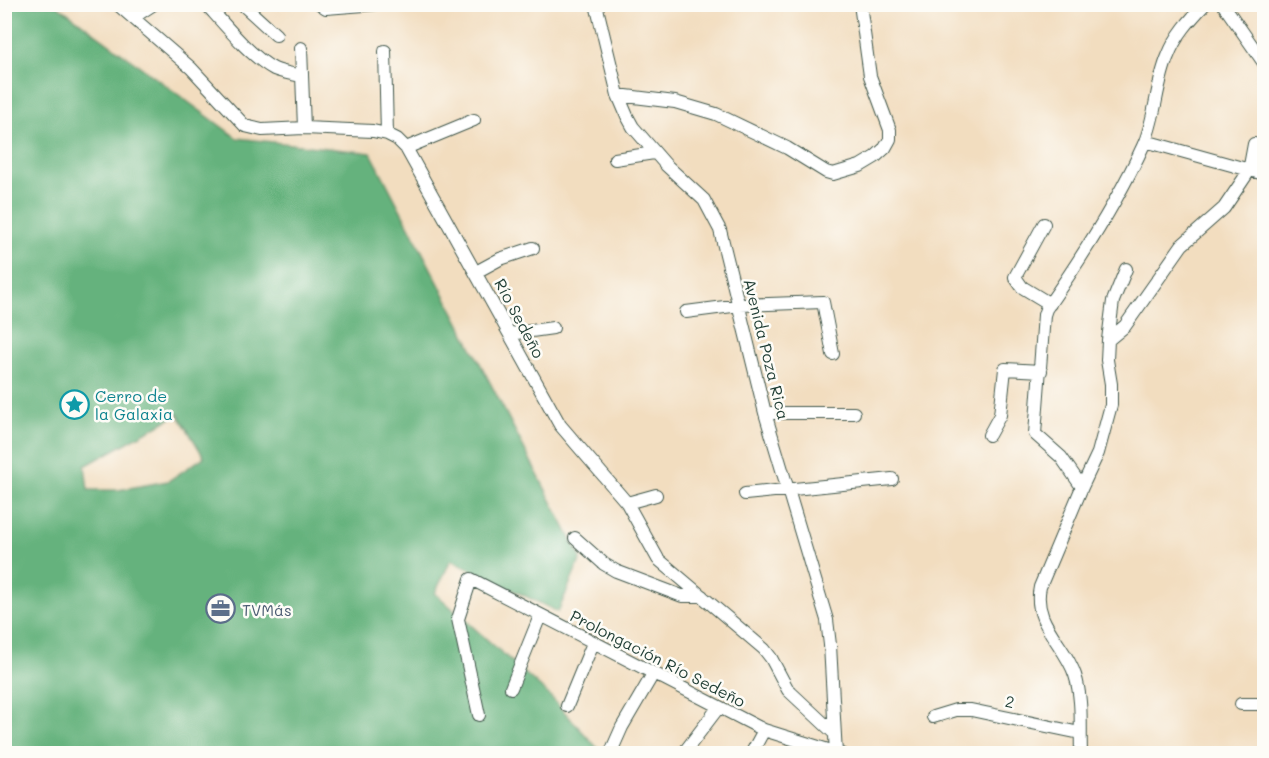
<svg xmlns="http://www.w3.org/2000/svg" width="1269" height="758" font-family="Mali,sans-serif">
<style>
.forest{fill:#65b27d;stroke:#427858;stroke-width:1.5;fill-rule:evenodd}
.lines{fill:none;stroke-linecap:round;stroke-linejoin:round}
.street-casing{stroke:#3f5549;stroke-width:14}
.street{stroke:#fff;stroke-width:12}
.labels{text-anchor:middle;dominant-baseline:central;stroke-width:5;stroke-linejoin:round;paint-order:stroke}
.street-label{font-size:16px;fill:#1f3d34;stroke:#fdfcf7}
.culture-label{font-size:16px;fill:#0d838f;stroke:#fdfcf7;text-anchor:start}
.service-label{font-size:16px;fill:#4e5e75;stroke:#fdfcf7;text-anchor:start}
</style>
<rect width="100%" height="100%" fill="#fdfcf7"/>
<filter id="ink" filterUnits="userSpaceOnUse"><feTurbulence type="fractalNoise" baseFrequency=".0167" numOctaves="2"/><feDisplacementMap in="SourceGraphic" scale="12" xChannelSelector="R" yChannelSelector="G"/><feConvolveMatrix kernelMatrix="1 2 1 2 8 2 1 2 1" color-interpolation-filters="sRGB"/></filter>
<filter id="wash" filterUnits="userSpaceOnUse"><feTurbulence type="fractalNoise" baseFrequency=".008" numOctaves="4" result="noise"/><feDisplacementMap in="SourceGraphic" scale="24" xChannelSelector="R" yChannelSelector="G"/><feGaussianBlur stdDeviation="1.35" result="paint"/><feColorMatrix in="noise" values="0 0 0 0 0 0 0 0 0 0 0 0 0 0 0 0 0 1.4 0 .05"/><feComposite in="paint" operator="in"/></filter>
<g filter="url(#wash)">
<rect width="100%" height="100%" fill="#f2ddbf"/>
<path class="forest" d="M4 5H57L237 138 371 153 581 558 558 612 451 560 435 593 548 694 602 753H5ZM178 414 204 457 168 481 118 490H88L85 466Z"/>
</g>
<g filter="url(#ink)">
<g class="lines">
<defs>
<path id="street" d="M117 4 191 68 245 126 262 130 304 128 373 131 387 134 397 139 406 148 560 425 627 503 658 559 764 649 771 658 788 690 834 733
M206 4C225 25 250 56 274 69 283 73 293 74 302 76
M242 4 276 35
M320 4 326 8 377 4
M596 4 618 95 627 116 633 127 666 165 704 200 720 230 765 413 827 620 830 645 836 754
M1223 4 1264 63
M134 17 154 4
M301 48 304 128
M385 51 387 134
M618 95 675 102 716 114 787 148 826 172 833 174 860 166 875 157 885 148 890 139V130L870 76 860 4
M1145 141 1264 174
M406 148 474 120
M615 159 654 153
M1044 224 1015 277 1022 287 1050 304
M476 272 500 259 533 248
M686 312 740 305 823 302 833 354
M510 334 553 328
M1108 340 1125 326 1182 245 1224 208 1249 171 1254 144
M765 413H854
M989 435 1000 415 1005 369 1041 371
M1082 487 1061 457 1035 434 1044 315 1046 309C1083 256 1117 203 1144 144 1156 116 1156 84 1168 56 1176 35 1190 20 1205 4
M745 494 892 479
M627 503 656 495
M575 538 604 564 616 571 682 596H702
M511 688 540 616
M1241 704H1264
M567 706 593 643
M479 715 458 619 471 579 764 730 841 754
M933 717 956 710H971L1080 733
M610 754 622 727 653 674
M683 754 718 708
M751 754 764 730
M1081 754C1080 727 1083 700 1075 675 1065 644 1032 623 1040 587L1082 487 1098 453 1111 405V384L1107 360 1108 340 1113 301 1126 269
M1137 754V752"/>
</defs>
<use href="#street" class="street-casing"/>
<use href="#street" class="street"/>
</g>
</g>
<defs>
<symbol id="sight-ring" viewBox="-11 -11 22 22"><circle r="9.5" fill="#fdfcf7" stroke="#0f9aa8" stroke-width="1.5"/><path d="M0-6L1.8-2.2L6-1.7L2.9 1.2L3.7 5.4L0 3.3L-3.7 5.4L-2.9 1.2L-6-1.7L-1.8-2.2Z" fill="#0f9aa8"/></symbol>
<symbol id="office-ring" viewBox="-11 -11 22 22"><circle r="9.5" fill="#fdfcf7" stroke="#5c6f8a" stroke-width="1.5"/><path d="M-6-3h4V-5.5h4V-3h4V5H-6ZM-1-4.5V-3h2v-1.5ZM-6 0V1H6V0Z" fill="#5c6f8a"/></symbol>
</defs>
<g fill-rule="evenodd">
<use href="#sight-ring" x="58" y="388" width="33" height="33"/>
<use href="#office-ring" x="204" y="592" width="33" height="33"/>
</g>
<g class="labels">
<g class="street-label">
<text transform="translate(520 318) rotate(62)">Río Sedeño</text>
<text transform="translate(767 349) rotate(76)">Avenida Poza Rica</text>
<text transform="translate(658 658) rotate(27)">Prolongación Río Sedeño</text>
<text transform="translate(1010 701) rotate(12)">2</text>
</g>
<g class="culture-label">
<text x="95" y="395">Cerro de<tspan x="95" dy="18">la Galaxia</tspan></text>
</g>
<g class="service-label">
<text x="242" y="609">TVMás</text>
</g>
</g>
<rect width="1269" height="758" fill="none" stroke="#fdfcf7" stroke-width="24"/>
</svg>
